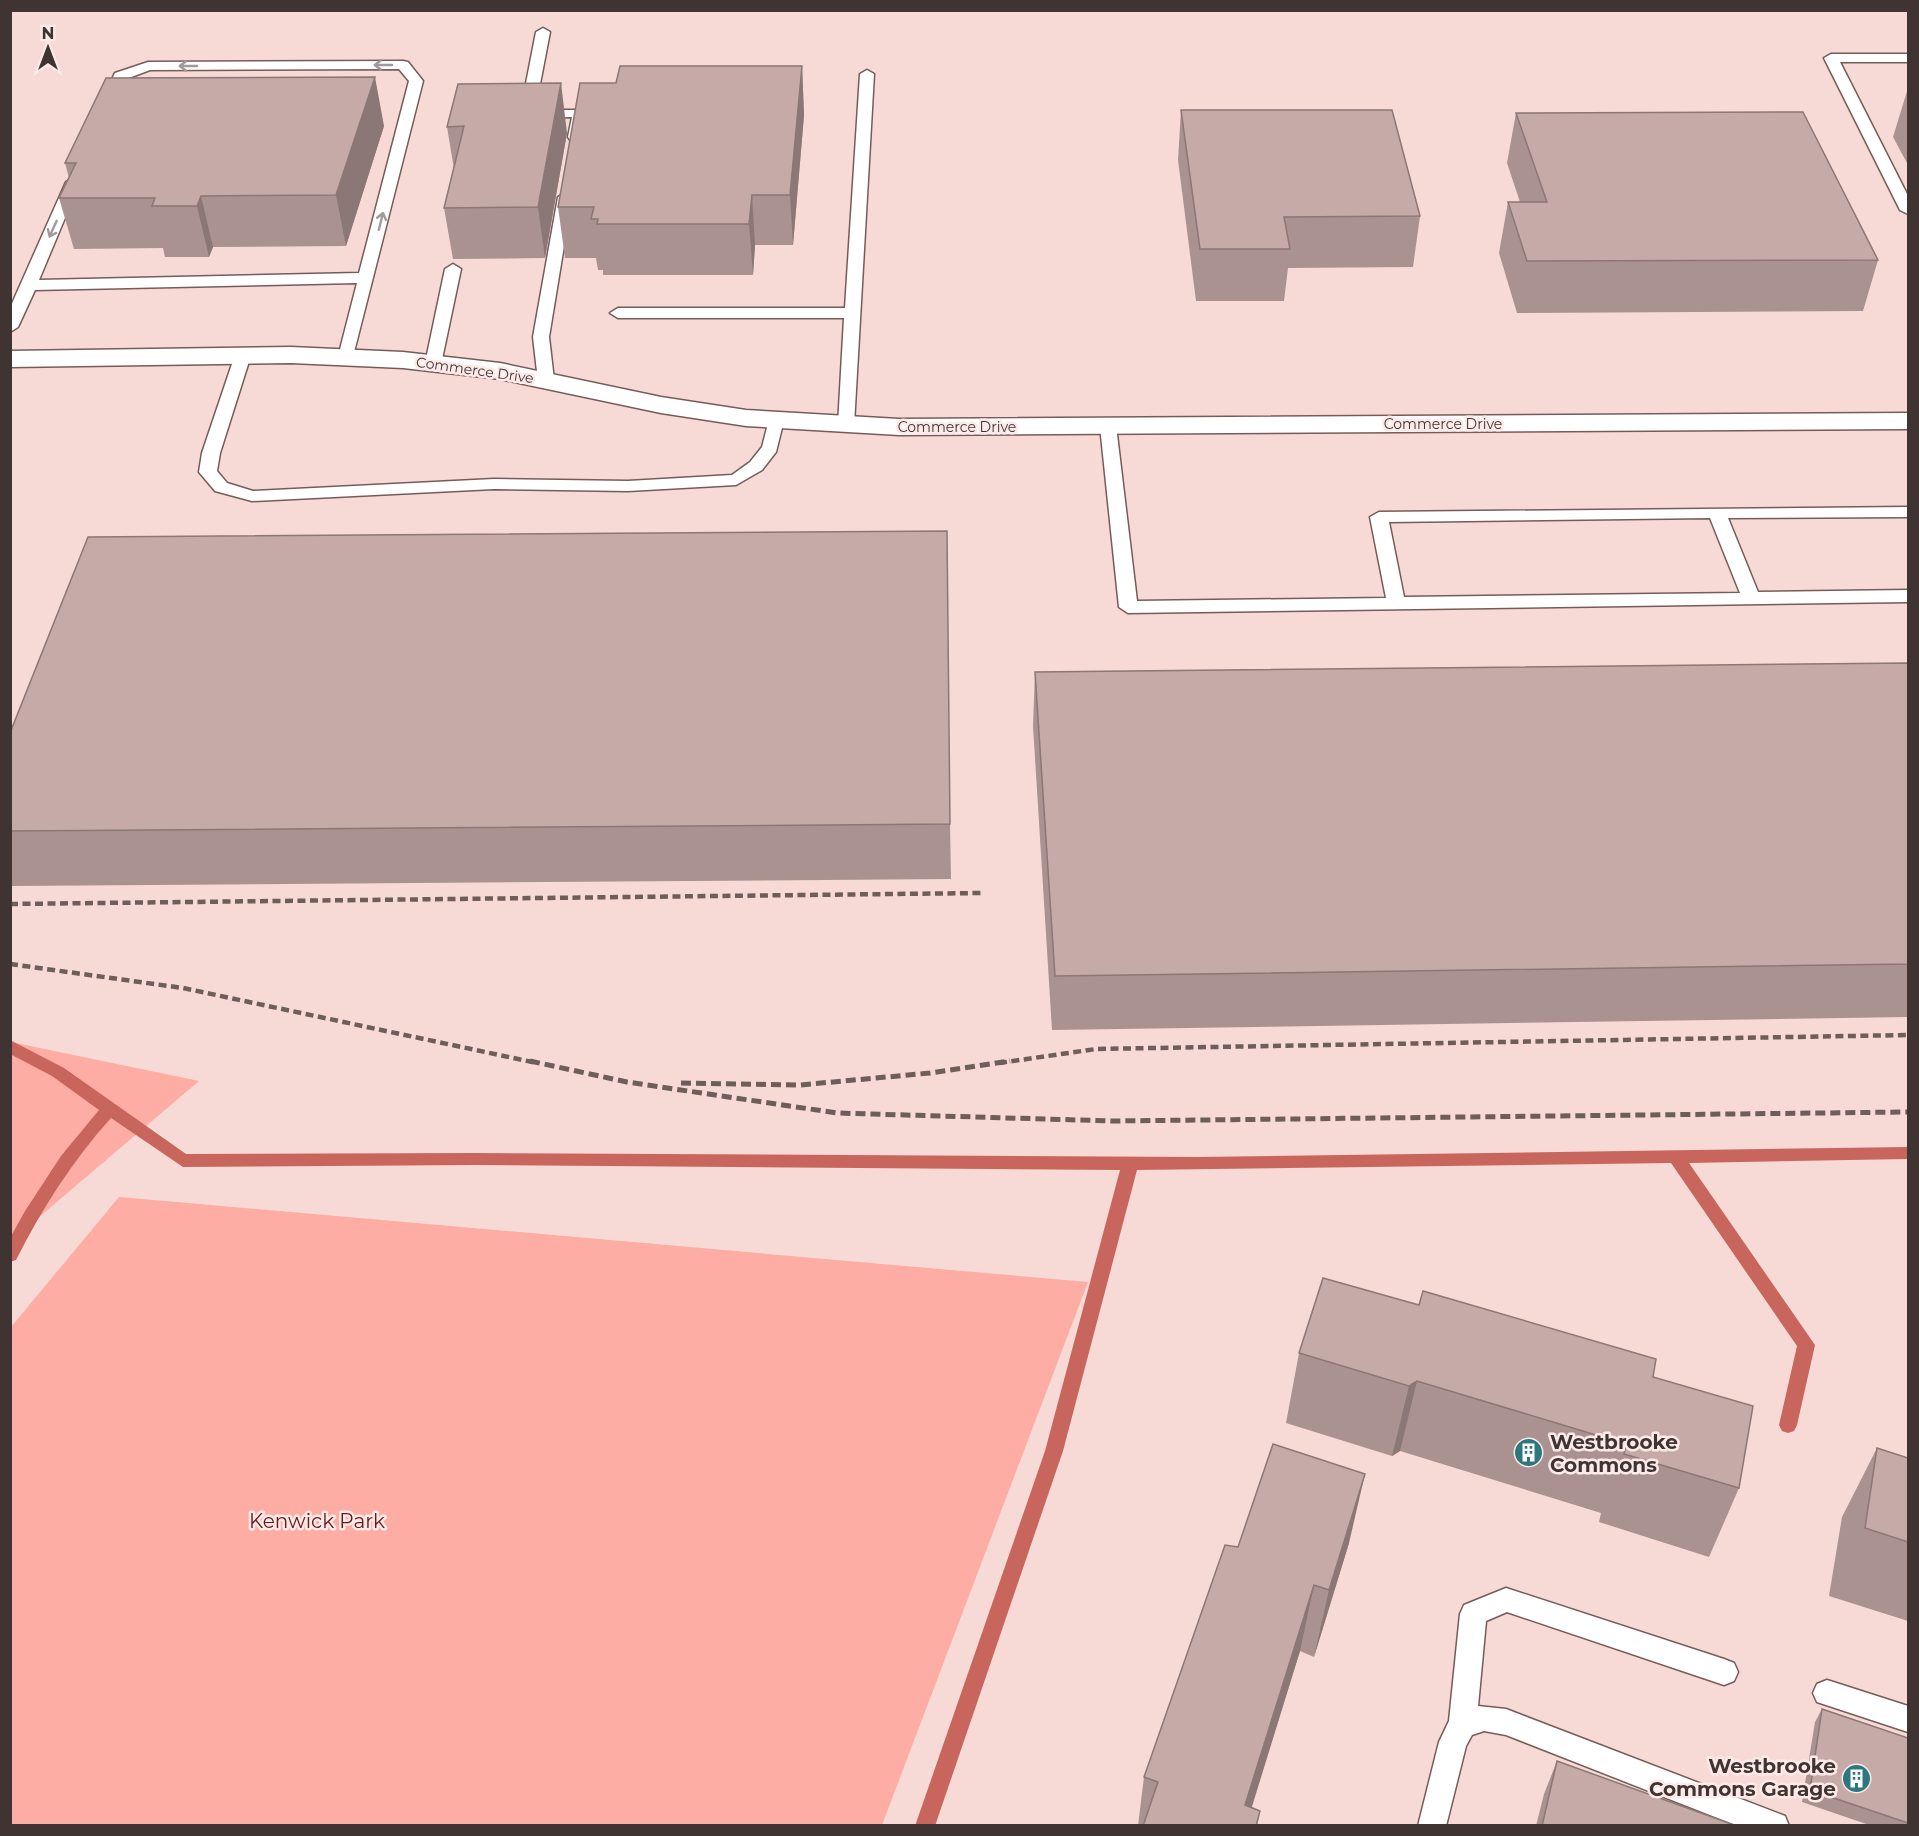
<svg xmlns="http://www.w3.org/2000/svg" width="1919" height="1836" font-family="Montserrat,sans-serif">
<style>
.green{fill:#feada4}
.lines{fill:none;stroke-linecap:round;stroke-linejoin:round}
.stream{fill:#c8665d;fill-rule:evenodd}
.service-casing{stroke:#755c59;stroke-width:3}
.minor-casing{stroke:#755c59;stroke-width:3}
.service{fill:#fff;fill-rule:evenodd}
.minor{fill:#fff;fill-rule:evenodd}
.rail-far1{stroke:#6d5d5b;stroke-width:4.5;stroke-dasharray:8 4.5;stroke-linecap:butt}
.rail{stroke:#6d5d5b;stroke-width:5;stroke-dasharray:10 5;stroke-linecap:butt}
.wall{fill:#aa9290}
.shaded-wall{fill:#8b7775}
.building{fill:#c6aaa7;stroke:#8b7775;stroke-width:1.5}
.oneway{stroke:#a09a99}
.labels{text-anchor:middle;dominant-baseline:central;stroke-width:5;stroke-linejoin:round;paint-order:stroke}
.far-street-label{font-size:14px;fill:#403433;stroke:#fceae8}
.near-poi-label{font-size:20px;font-weight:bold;fill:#403433;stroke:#fceae8;text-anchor:start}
.near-park-label{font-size:20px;fill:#711615;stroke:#fceae8}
</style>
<rect width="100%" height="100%" fill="#f7dad6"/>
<path class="green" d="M11 1042 199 1081 11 1241 10 1042Z
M119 1197 1088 1282 882 1825H11V1327Z"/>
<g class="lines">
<path class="stream" d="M10 1040 64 1068 186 1154 475 1153 1198 1157 1908 1147V1159L1689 1163 1815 1345 1797 1425 1794 1431 1788 1433 1782 1431 1779 1425 1797 1346 1671 1163 1137 1170 1063 1451 935 1826H915L1045 1451 1120 1170 475 1165 183 1167 111 1118C72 1161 42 1209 16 1260L10 1262V1238L25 1211 61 1156 99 1110 52 1076 10 1054Z"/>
<defs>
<path id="service" d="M543 28 550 32 535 110H585L587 113 580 140H570L568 137 572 117 527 118 520 114 536 32Z
M1831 54H1908V62H1840L1908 196V214L1900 210 1824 58Z
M403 61 408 62 423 81 352 360H340L338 357 357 283 35 290 18 327 10 332V308L66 182 73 178 80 182 39 280 359 273 409 81 399 69 150 70 126 79 112 107H102L100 104 115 73 148 62Z
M867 70 874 74 854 425 846 430 838 425 844 318H618L610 313 618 308H845L860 74Z
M565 193 572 197 549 337 554 380 546 385 538 380 533 337 558 197Z
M453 264 461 269 441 364 433 369 425 364 445 269Z
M243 350 251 355 220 453 217 471 227 483 253 491 494 479 628 481 732 475 750 462 762 447 770 416 776 415 784 420 776 452 762 470 736 485 628 491 494 489 252 501 215 491 199 472 202 453 235 355Z
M1108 421 1116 426 1137 601 1386 598 1370 517 1379 512 1908 507V517L1728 518 1758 592 1908 590V602L1128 613 1119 607 1100 426ZM1710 518 1740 593 1404 597 1389 522Z
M1506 1588 1724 1659 1734 1663 1738 1672 1734 1681 1724 1685 1507 1612 1486 1621 1478 1706 1506 1709 1785 1816 1789 1826H1738L1506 1735 1484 1731 1472 1735 1466 1746 1446 1826H1418L1439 1742 1449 1721 1460 1614 1464 1605Z
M1827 1680 1908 1706V1732L1817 1702 1813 1693 1817 1684Z"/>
<path id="minor" d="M291 347 403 352 500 363 661 397 746 410 899 419 1908 413V429L899 435 746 426 661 413 500 379 403 368 291 363 10 367V351Z"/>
</defs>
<use href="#service" class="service-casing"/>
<use href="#minor" class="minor-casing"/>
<use href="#service" class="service"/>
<use href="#minor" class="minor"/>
<path class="rail-far1" d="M10 904 981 893
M10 964 183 988 537 1063
M999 1063 1096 1049 1908 1035"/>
<path class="rail" d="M530 1061 627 1082 837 1113 1113 1121 1908 1112
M681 1083 800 1085 930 1073 1010 1061"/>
</g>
<path class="wall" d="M802 66 804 115 793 245H755L753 275H603V270H598L596 258H565L558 207 616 83Z
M458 84 567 133 545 258 453 259 444 208 454 169 447 127Z
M1908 88V165L1893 137Z
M1181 110 1420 216 1413 267 1288 268 1284 301H1196L1178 160Z
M1516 113 1878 260 1863 311 1517 313 1499 253 1508 202H1520L1507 163Z
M384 126 346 246 213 247 209 257H165L163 248 74 249 59 198 69 178 65 163Z
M1908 663V1017L1052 1030 1033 726 1035 672Z
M10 733 950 824 951 879 10 886Z
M1299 1353 1653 1377 1739 1488 1709 1557 1599 1522 1601 1513 1400 1451 1392 1456 1286 1423Z
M1877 1448 1908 1458V1621L1829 1596 1842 1517Z
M1349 1543 1314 1657 1300 1651 1251 1807 1260 1811 1257 1826H1138L1144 1777Z
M1822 1709 1908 1738V1826H1872L1802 1802 1815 1722Z
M1557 1761 1737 1826H1536L1544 1794Z"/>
<path class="shaded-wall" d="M802 66 804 115 793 245 790 195Z
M375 77 384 126 346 246 336 195Z
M561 83 567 133 545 258 538 207Z
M752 195 755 245 753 275 749 224Z
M201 196 213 247 209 257 197 206Z
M1417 1381 1400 1451 1392 1456 1409 1386Z
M1365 1474 1349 1543 1314 1657 1329 1590Z
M1314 1585 1300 1651 1246 1826 1245 1805Z"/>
<path class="building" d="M620 66H802L790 195H752L749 224H597L598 219H591L594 207H558L580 83H616Z
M375 77 336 195 201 196 197 206H152L155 198H59L76 163H65L106 78Z
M561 83 538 207 444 208 464 126 447 127 458 84Z
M1181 110H1392L1420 216 1284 217 1290 249H1200Z
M1803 112 1878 260 1527 261 1508 202H1547L1516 113Z
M947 531 950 824 10 831V733L88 537Z
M1908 663V964L1055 976 1035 672Z
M1323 1278 1419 1305 1423 1291 1656 1359 1653 1377 1753 1406 1739 1488 1624 1454 1626 1444 1417 1381 1409 1386 1299 1353Z
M1273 1444 1365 1474 1329 1590 1314 1585 1245 1805 1260 1811 1256 1826H1143L1158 1782 1144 1777 1225 1545 1238 1547Z
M1877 1448 1908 1458V1542L1865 1528Z
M1822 1709 1908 1738V1823L1810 1790Z
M1557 1761 1737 1826H1542Z"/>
<defs><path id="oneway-shaft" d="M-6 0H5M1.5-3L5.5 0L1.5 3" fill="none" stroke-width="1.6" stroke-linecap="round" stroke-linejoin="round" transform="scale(1.5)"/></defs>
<g class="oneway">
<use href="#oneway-shaft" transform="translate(383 65) rotate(180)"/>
<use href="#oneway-shaft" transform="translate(188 66) rotate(180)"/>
<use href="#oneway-shaft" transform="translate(381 221) rotate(-76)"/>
<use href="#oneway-shaft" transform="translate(53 229) rotate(114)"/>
</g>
<defs>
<symbol id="building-disc" viewBox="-11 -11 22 22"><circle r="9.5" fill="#2e777e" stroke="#fceae8"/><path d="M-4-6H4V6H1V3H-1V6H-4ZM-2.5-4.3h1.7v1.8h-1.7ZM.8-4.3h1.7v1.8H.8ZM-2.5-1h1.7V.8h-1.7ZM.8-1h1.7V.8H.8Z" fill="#fff"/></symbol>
</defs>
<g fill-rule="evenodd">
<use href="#building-disc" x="1512" y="1436" width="33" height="33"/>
<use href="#building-disc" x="1840" y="1762" width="33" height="33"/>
</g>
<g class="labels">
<g class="far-street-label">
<text transform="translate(475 370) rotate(8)">Commerce Drive</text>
<text x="1443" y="424">Commerce Drive</text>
<text x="957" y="427">Commerce Drive</text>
</g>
<g class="near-poi-label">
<text x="1550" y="1442">Westbrooke<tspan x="1550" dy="23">Commons</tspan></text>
<text x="1836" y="1766" text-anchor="end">Westbrooke<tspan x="1836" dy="23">Commons Garage</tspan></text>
</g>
<g class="near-park-label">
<text x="317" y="1521">Kenwick Park</text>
</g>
</g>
<rect width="1919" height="1836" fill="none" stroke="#403433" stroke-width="24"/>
<g transform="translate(48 48)" stroke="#fceae8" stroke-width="4.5" paint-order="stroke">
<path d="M0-4.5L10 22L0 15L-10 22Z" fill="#403433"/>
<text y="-9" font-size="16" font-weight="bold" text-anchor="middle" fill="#403433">N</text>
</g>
</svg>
